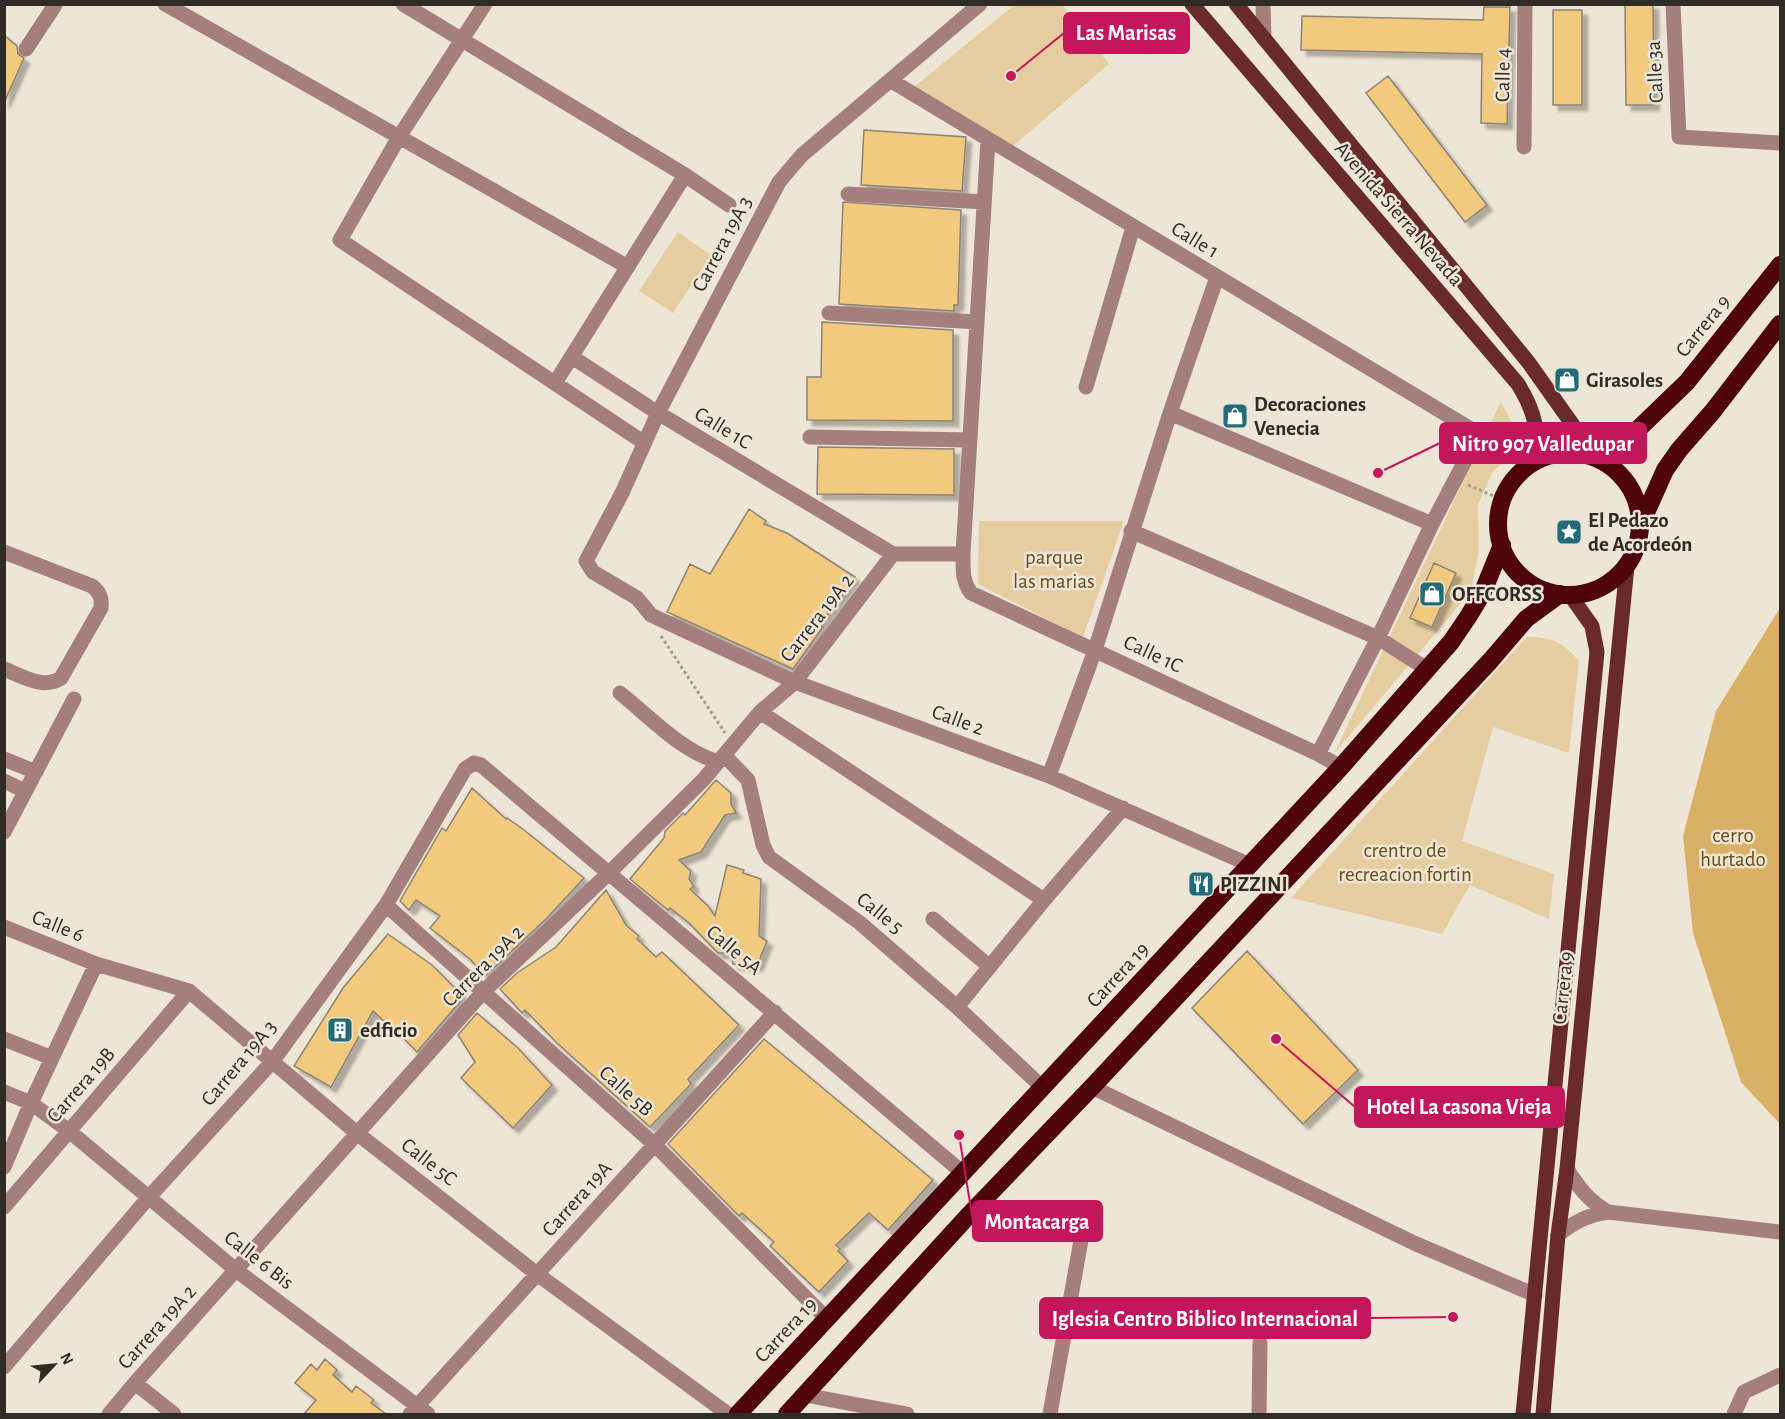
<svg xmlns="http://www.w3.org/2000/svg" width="1785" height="1419" font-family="'Alegreya Sans',sans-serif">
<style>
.green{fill:#e6cd9f}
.forest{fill:#d9b065}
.building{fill:#f2c97d;stroke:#8b8375;stroke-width:1.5;filter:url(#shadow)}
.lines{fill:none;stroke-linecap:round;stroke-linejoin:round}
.path{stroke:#a19b90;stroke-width:3;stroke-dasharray:3 3;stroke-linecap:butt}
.minor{stroke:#a57f7d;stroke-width:15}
.major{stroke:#682a2b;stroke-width:15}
.highway{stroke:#50050e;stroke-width:18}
.labels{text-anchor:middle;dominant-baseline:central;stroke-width:5;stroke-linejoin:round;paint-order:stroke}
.street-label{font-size:21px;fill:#2f2c26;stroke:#ede5d6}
.poi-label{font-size:21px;font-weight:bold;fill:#2f2c26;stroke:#ede5d6;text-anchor:start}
.park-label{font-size:21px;fill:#6a4e15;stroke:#ede5d6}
.leader{fill:none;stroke:#c2185b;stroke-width:2}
.callout-dot{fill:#c2185b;stroke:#ede5d6;stroke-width:2}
.callout{fill:#c2185b;stroke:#c2185b;stroke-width:2}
.callout-label{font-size:22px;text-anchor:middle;font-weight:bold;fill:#fff}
</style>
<defs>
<filter id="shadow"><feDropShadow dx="5.5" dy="5.5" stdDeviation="1.5" flood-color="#0004"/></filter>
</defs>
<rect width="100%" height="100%" fill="#ede5d6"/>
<path class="green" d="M1014 5H1062L1109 64 1012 147 913 88Z
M678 232 711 255 673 313 639 291Z
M1501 402 1524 446 1493 471 1478 504 1479 549 1471 591 1334 754Z
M979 521H1124L1083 637 978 584Z
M1527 637C1553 637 1562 642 1579 661L1569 753 1493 727 1462 841 1554 874 1549 919 1470 885 1442 934 1291 898Z"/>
<path class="forest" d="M1780 608V1124L1741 1082 1693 933 1683 836 1716 711Z"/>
<path class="building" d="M1625 4H1653L1654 105H1626Z
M1484 7H1510L1507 124 1481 123 1482 54 1301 50 1302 16 1483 20Z
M1553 10H1582V105H1553Z
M4 35 17 46 18 54 24 58 4 103Z
M1388 76 1487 205 1465 222 1366 93Z
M864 130 966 137 962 191 861 185Z
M843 202 961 210 958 305H954V311L839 304Z
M822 322 953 330V421L807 420V377H821Z
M818 447 954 449V495L817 494Z
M749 509 766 521 764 524 787 533 855 577 819 626 823 627 793 669 667 612 690 564 710 574Z
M1434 563 1456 573 1432 627 1410 618Z
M716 780 731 793V804L736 813 725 815 701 852 679 860 691 871 689 879 694 886 690 889 708 906 715 916 727 865 744 870 743 873 761 879 759 936 767 941 757 966 733 964 731 953H718L689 923 670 908 668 910 630 879 664 838 665 831 683 813 685 815Z
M472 788 506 819 507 818 524 830 584 878 547 918 485 976 470 959 430 928 440 916 416 900 409 910 400 901 442 828 446 831Z
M606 890 626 925 639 936 637 939 656 957 662 952 739 1025 688 1079 691 1084 650 1127 557 1043 525 1010 522 1013 500 989 517 973 556 947Z
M388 934 432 965 464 997 417 1052 388 1022 387 1024 373 1011 331 1087 294 1066 343 988Z
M1247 951 1358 1070 1303 1124 1192 1008Z
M477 1013 518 1048 552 1085 513 1128 461 1078 475 1062 458 1035Z
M764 1039 933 1180 888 1230 869 1213 836 1245 840 1249 838 1251 848 1261 819 1292 770 1246 774 1242 742 1213 739 1216 668 1144Z
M325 1359 337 1370 333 1375 352 1392 356 1386 374 1400 371 1403 386 1414H304L316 1400 295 1383 311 1364 317 1370Z"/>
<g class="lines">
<path class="path" d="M1468 485 1503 500
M661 636 725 733"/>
<path class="minor" d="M165 4 628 267
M403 4 685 175 729 205
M485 4 399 137 340 240 643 442
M980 4 802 155 779 182 658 413 622 493 586 561 593 572 637 598 651 615 795 682 1049 776 1250 865
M1263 4 1264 39
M1673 4 1679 137 1780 143
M26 49 55 5
M890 80 1479 434 1432 524 1378 638 1318 754
M988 140 963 554C963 568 962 581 971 593L1318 754 1341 767
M1524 147 1525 4
M848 194 984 202
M829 313 977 322
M572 357 658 413 893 554H963
M555 383 685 175
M1086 387 1133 227
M1170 413 1432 524
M810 437 970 440
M1131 531 1378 638 1427 669
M4 552 92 586C100 592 102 598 101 608L61 678C43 690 22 676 4 669
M620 693C651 718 680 750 718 762
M760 712 1044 900
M724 755 748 780 763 845 769 857 860 923 957 1007 1043 1088
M4 759 36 772
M1049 776 1095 650 1170 413 1217 277
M4 781 25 791
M4 832 74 699
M386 905 655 1145 827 1319
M933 919 990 967
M4 927 96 964 189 991 358 1134 537 1274 728 1414
M957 1007 1044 900 1123 808
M4 1039 52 1058
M1092 1087 1414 1243 1535 1295
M4 1092 31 1103 69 1131 236 1270 428 1414
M4 1167 31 1103 96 964
M1567 1169C1579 1188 1589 1201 1608 1212
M4 1207 189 991
M1558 1235C1574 1222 1588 1215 1608 1212L1780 1232
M4 1367 149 1197 272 1062 386 905 465 769 474 763 481 765 963 1173
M135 1383 174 1414
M805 1395 907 1414
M109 1414 135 1383 484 991 610 872 704 779 760 712 795 682 893 554
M410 1414 775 1012
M1050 1414 1083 1229
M1259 1414 1260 1343
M1734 1414 1744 1392 1780 1375"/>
<path class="major" d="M1192 4 1518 384C1534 410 1543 436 1530 465
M1236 4 1529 363 1597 459
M1523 1414 1597 652 1592 626 1570 595
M1543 1414 1558 1235 1567 1169 1627 566"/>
<path class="highway" d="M1498 524a71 71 0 1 1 142 0a71 71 0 1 1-142 0Z
M1604 462 1687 382 1780 265
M1641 524 1665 470 1679 450 1713 411 1780 324
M738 1414 1341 767 1451 642 1468 617 1482 594 1502 545
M787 1414 967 1217 1092 1087 1491 660 1526 619 1560 594"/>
</g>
<defs>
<symbol id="shop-square" viewBox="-11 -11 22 22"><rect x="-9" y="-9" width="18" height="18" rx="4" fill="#236b77" stroke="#ede5d6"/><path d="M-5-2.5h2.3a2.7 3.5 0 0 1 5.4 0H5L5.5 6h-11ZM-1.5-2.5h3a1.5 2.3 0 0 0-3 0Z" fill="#fff"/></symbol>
<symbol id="sight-square" viewBox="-11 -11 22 22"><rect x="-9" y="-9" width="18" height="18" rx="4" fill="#236b77" stroke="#ede5d6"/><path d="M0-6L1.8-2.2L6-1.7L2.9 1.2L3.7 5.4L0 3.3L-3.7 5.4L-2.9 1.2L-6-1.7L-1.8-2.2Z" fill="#fff"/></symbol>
<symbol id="restaurant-square" viewBox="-11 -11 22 22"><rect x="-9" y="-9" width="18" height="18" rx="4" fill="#236b77" stroke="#ede5d6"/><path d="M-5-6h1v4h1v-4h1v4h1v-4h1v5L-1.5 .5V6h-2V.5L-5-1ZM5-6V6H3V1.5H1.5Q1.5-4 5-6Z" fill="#fff"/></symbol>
<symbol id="building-square" viewBox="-11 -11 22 22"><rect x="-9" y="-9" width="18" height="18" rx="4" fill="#236b77" stroke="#ede5d6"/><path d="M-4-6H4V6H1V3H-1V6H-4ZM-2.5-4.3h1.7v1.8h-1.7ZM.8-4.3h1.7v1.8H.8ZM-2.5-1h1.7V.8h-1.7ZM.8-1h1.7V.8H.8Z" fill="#fff"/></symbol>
</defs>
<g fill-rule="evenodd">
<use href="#shop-square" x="1552" y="365" width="30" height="30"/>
<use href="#shop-square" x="1220" y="401" width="30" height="30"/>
<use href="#sight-square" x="1554" y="517" width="30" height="30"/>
<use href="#shop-square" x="1417" y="579" width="30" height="30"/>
<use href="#restaurant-square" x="1186" y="869" width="30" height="30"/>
<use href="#building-square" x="325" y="1015" width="30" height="30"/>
</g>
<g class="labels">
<g class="street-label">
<text transform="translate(1655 72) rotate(-93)">Calle 3a</text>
<text transform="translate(1503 75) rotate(-89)">Calle 4</text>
<text transform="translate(1399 214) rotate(49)">Avenida Sierra Nevada</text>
<text transform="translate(1195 240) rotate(31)">Calle 1</text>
<text transform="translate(722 244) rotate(-62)">Carrera 19A 3</text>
<text transform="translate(1703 326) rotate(-51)">Carrera 9</text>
<text transform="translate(723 428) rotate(31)">Calle 1C</text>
<text transform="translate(817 618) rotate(-52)">Carrera 19A 2</text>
<text transform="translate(1153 654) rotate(25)">Calle 1C</text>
<text transform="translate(958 720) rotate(20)">Calle 2</text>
<text transform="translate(880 913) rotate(39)">Calle 5</text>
<text transform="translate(58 926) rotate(22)">Calle 6</text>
<text transform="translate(734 950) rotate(40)">Calle 5A</text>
<text transform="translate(483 966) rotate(-45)">Carrera 19A 2</text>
<text transform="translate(1118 975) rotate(-47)">Carrera 19</text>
<text transform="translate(1563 988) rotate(-84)">Carrera 9</text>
<text transform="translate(239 1063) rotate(-50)">Carrera 19A 3</text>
<text transform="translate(81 1085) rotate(-49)">Carrera 19B</text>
<text transform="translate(626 1091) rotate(42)">Calle 5B</text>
<text transform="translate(429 1162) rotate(38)">Calle 5C</text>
<text transform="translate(577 1199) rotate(-48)">Carrera 19A</text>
<text transform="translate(259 1260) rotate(38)">Calle 6 Bis</text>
<text transform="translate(157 1327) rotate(-48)">Carrera 19A 2</text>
<text transform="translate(786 1330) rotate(-47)">Carrera 19</text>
</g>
<g class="poi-label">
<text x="1586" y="380">Girasoles</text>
<text x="1254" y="404">Decoraciones<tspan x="1254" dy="24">Venecia</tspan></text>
<text x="1588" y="520">El Pedazo<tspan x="1588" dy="24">de Acordeón</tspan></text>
<text x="1452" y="594">OFFCORSS</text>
<text x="1220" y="884">PIZZINI</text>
<text x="360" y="1030">edficio</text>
</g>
<g class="park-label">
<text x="1054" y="557">parque<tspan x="1054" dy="24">las marias</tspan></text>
<text x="1733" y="835">cerro<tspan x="1733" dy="24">hurtado</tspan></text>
<text x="1405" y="850">crentro de<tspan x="1405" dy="24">recreacion fortin</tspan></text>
</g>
</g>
<path class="leader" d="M1011 76L1064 33M1378 473L1440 443M1276 1039L1355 1107M959 1135L973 1221M1453 1317L1370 1318"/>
<g class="callout-dot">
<circle cx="1011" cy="76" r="6"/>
<circle cx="1378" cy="473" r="6"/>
<circle cx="1276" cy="1039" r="6"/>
<circle cx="959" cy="1135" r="6"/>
<circle cx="1453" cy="1317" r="6"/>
</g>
<g class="callout">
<rect x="1064" y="13" width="125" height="40" rx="6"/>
<rect x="1440" y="423" width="206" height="40" rx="6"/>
<rect x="1355" y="1087" width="209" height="40" rx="6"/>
<rect x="973" y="1201" width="129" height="40" rx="6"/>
<rect x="1040" y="1298" width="330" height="40" rx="6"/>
</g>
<g class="callout-label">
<text x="1126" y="40">Las Marisas</text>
<text x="1543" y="451">Nitro 907 Valledupar</text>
<text x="1459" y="1114">Hotel La casona Vieja</text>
<text x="1037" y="1229">Montacarga</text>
<text x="1205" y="1326">Iglesia Centro Biblico Internacional</text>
</g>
<rect width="1785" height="1419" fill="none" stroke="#2f2c26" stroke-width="12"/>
<g transform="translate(54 1365) rotate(64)" stroke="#ede5d6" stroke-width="4.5" paint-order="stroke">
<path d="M0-4.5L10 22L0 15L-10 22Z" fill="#2f2c26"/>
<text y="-9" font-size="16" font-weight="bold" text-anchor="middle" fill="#2f2c26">N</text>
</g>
</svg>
